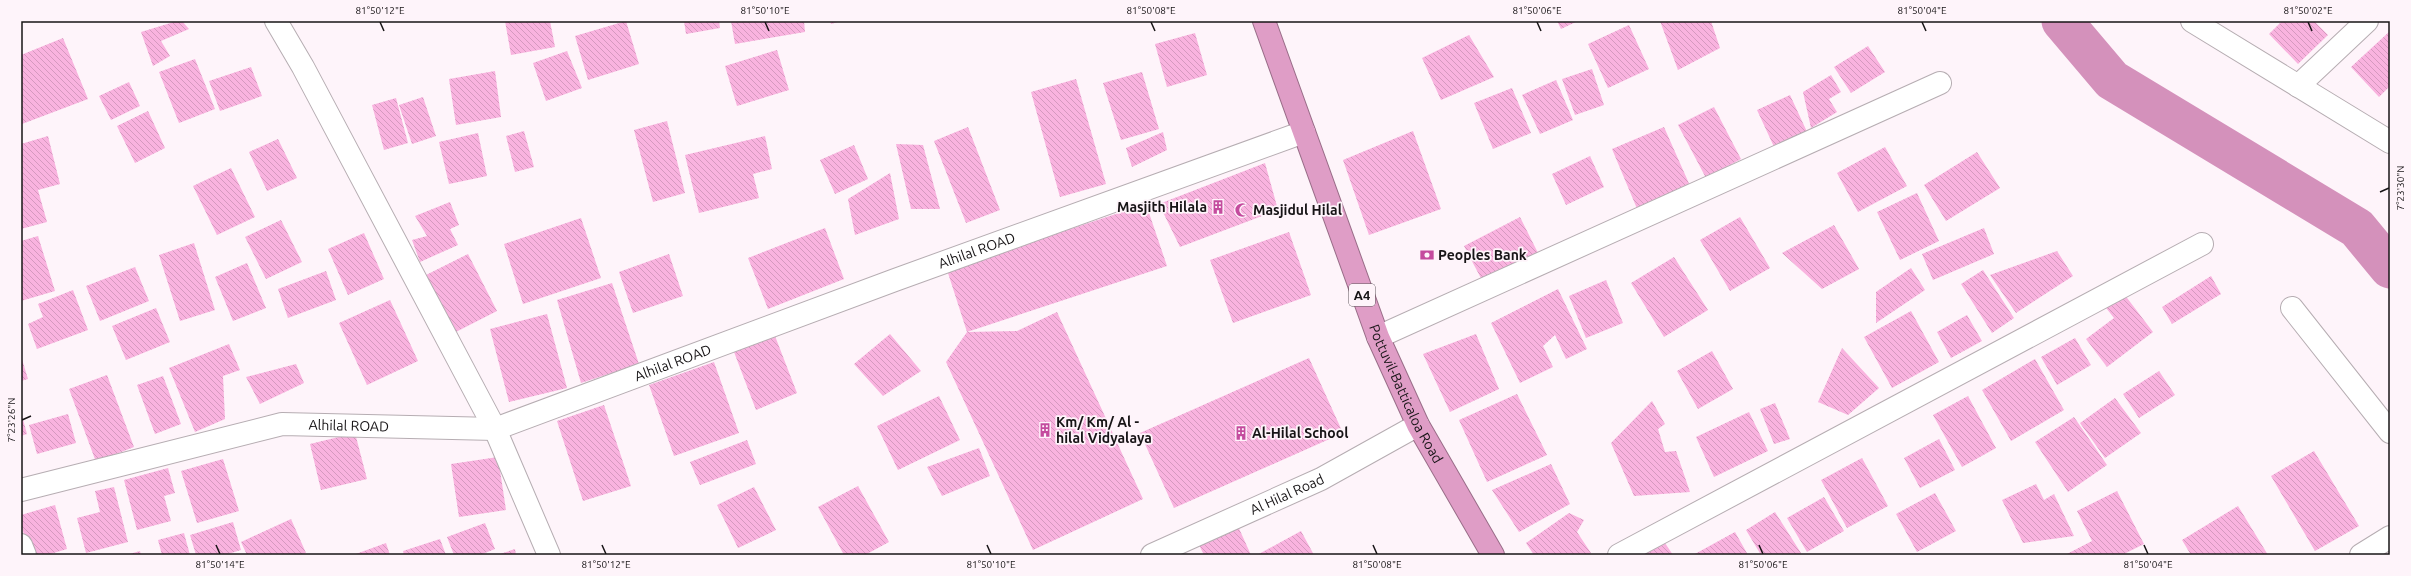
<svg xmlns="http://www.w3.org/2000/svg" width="2411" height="576" font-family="Ubuntu,sans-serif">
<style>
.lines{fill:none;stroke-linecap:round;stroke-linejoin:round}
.canal{stroke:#d491bb;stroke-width:41}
.building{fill:url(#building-back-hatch)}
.street-casing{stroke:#b6adb2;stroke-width:24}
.highway-casing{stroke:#996d88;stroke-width:24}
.street{stroke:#fff;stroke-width:22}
.highway{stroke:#df9dc6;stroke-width:22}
.ticks{fill:none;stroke:#171416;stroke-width:1.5}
.labels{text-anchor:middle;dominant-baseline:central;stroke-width:3.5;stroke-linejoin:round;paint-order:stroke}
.shield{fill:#fef4fa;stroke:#5c575a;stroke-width:1}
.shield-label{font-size:13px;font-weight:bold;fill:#171416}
.poi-label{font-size:14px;font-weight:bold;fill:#171416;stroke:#fef4fa;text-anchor:start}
.street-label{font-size:14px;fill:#171416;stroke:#fef4fa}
.neatline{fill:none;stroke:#171416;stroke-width:1.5}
.ticks-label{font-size:10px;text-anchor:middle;fill:#171416}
</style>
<defs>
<pattern id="building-back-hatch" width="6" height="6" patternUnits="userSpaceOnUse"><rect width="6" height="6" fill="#f9b3df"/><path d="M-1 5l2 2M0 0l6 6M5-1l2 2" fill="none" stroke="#d599bf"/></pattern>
</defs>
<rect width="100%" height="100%" fill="#fef4fa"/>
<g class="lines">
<path class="canal" d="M2062 21 2112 80 2357 228 2390 268"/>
</g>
<path class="building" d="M177 21H182L189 29 161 41 170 56 153 66 141 32Z
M505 21H550L555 47 511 55Z
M626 21 639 64 588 80 575 36Z
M684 21H719L720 28 686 34Z
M731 21H804L805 32 735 44Z
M830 21H841L831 24Z
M1557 21H1578L1561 29Z
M1660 21H1711L1720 48 1678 70Z
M2282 21H2314L2328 35 2298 64 2269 34Z
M1629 25 1649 69 1608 88 1588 44Z
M2390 31V86L2379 97 2351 67Z
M1195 33 1207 75 1167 87 1155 44Z
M1469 35 1494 77 1441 100 1422 58Z
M63 38 88 99 22 124 21 55Z
M1868 46 1885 72 1851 93 1834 67Z
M777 50 789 90 737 106 725 66Z
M567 51 582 88 546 101 533 63Z
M195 59 215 109 179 123 159 72Z
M251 67 262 96 220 111 209 81Z
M1592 69 1604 105 1575 115 1562 79Z
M495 71 501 117 456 125 449 79Z
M1142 72 1159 129 1121 140 1103 83Z
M1831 75 1841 92 1829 99 1837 112 1811 128 1803 92Z
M1076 79 1106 184 1060 197 1031 92Z
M1556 80 1573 120 1540 134 1522 95Z
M129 82 140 106 111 120 99 96Z
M1512 88 1531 133 1493 149 1474 103Z
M1790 95 1808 134 1775 149 1757 110Z
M423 97 436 136 412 144 399 105Z
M396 98 408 143 384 150 372 105Z
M1714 107 1741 159 1706 178 1678 125Z
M148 111 165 148 135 163 117 126Z
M667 121 685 193 653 202 634 130Z
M968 127 1000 210 966 223 934 141Z
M1664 127 1691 188 1638 211 1612 149Z
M524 131 534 167 515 172 506 136Z
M1413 131 1441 209 1369 235 1343 160Z
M1163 132 1167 150 1132 167 1126 148Z
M478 133 487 176 449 184 439 142Z
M48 136 60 184 38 190 47 222 21 229V144Z
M765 136 772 169 753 174 759 198 699 213 685 155Z
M278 139 297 178 267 191 249 152Z
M896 144 923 145 940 209H911Z
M854 145 868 179 835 194 820 160Z
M1885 147 1907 186 1858 212 1837 173Z
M1977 152 2000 188 1946 221 1924 185Z
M1590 156 1604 187 1566 205 1552 174Z
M1265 163 1278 210 1180 247 1159 204Z
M231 168 255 217 217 235 193 186Z
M890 173 899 219 855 235 848 199Z
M1917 193 1939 241 1900 260 1877 212Z
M450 202 459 225 450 229 458 245 420 262 412 240 427 236 415 216Z
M1146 204 1167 266 967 332 947 270Z
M1520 217 1539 255 1484 284 1464 246Z
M1740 217 1770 268 1730 291 1700 240Z
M581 218 601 278 523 304 504 244Z
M281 220 302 262 266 279 245 237Z
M1834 225 1859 269 1822 289 1782 253Z
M825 228 844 279 768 309 748 258Z
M1984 228 1994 254 1933 280 1922 254Z
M1289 232 1311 295 1233 323 1210 260Z
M364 233 384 279 348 295 328 249Z
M38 236 55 291 21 301V241Z
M194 243 215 310 180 321 159 255Z
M2057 251 2073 276 2016 313 1990 275Z
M468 254 497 311 450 335 422 277Z
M669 254 683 296 633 313 619 272Z
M1674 257 1708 310 1664 337 1631 283Z
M247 263 266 308 233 321 215 277Z
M135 267 149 301 100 321 86 286Z
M1911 268 1925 290 1876 323V292Z
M1983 270 2014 318 1992 333 1961 284Z
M326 271 336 300 288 318 278 289Z
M2211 276 2221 294 2172 324 2162 307Z
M1606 280 1623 323 1586 338 1569 296Z
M612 283 639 364 581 383 557 300Z
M1558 289 1587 349 1566 359 1555 335 1543 346 1553 367 1520 383 1491 323Z
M73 290 88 330 37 349 28 324 43 317 38 304Z
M2121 290 2153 332 2107 367 2086 339 2114 318 2103 304Z
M390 300 418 361 367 385 339 323Z
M156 308 170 342 126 360 112 326Z
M1911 311 1939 362 1892 388 1864 337Z
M1057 312 1143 499 1033 550 946 362 967 332 1017 331Z
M547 314 567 388 509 402 490 329Z
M1967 315 1982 341 1951 358 1937 332Z
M890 334 921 371 883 396 854 364Z
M1476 334 1499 389 1450 412 1423 354Z
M775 336 797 393 756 410 734 352Z
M2075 338 2091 365 2057 385 2041 357Z
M229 344 240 370 223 376 225 419 195 432 169 368Z
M1842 348 1879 388 1848 415 1818 402Z
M1712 351 1733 389 1698 409 1677 371Z
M21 356 28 379 21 381Z
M1309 358 1343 433 1174 508 1140 433Z
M2035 359 2064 410 2011 441 1982 390Z
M714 362 739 433 674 456 649 385Z
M296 364 304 383 260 404 246 377Z
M2159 371 2175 395 2139 418 2123 394Z
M107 375 134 447 96 462 69 389Z
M163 376 181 424 155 434 137 385Z
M1517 394 1547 455 1487 482 1459 420Z
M939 396 960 440 898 470 877 426Z
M1968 396 1996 448 1962 467 1933 415Z
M2115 398 2141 433 2105 458 2080 423Z
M1652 401 1665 424 1658 429 1665 452 1676 451 1690 492 1634 496 1611 443Z
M1775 403 1790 439 1774 444 1760 409Z
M604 405 631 486 583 501 557 421Z
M21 412 27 434 21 436Z
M1749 412 1768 451 1714 477 1696 437Z
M68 414 76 443 37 454 29 425Z
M2074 417 2107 465 2068 492 2035 442Z
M355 433 367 479 321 490 310 444Z
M1939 439 1955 470 1920 488 1904 458Z
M747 440 756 464 700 485 690 462Z
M979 448 990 476 942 496 927 467Z
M2314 451 2359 526 2315 551 2271 476Z
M498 457 506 510 459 517 451 464Z
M1862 458 1888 506 1847 528 1821 480Z
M223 459 239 511 197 523 181 471Z
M1551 464 1570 504 1519 532 1492 490Z
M168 468 175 493 164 496 171 521 137 530 124 480Z
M2036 484 2044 500 2054 494 2074 536 2023 543 2002 500Z
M858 486 889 542 865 555H844L818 507Z
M114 487 128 542 86 553 77 518 100 512 95 491Z
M754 487 776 530 738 548 717 505Z
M2117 491 2144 544 2122 555H2065L2092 541 2077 511Z
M1935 493 1956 531 1917 552 1896 514Z
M1824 497 1844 531 1807 552 1787 518Z
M55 505 67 549 47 555H30L21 524V515Z
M2238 506 2268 555H2191L2182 540Z
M1775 512 1801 553 1799 555H1761L1746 530Z
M1569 513 1584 520 1577 532 1591 553 1588 555H1534L1526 543Z
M291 519 306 553 300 555H247L241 542Z
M233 522 241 550 225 555H196L190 535Z
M485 523 495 549 480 555H454L447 537Z
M1237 524 1251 555H1204L1197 541Z
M1301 531 1314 555H1257Z
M1735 532 1748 555H1693Z
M184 533 190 555H162L158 540Z
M440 539 446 555H404L403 551Z
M1663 540 1673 555H1635Z
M386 543 390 555H353Z
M515 549 516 555H497Z
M140 551 141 555H126Z"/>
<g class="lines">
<defs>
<g id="street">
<path d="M276 21 303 67 495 429 549 555"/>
<path d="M2192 21 2390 142"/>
<path d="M2298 86 2367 21"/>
<path d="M2292 308 2390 432"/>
<path d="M1378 337 1940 83"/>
<path id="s1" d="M21 490 282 424 495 429 895 280 1304 132"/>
<path d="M21 545 25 555"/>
<path id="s2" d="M1152 555 1321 479 1418 425"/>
<path d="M1619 555 2202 244"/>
<path d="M2361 555 2390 537"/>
</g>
<g id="highway">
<path id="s3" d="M1264 21 1378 337 1418 425 1493 555"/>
</g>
</defs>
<use href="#street" class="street-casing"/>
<use href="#highway" class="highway-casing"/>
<use href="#street" class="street"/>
<use href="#highway" class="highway"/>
</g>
<path class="ticks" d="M380 22 384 31M765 22 769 31M1151 22 1155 31M1537 22 1541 31M1922 22 1926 31M2308 22 2312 31M2380 192 2389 188M22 420 31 416M216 545 220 554M602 545 606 554M987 545 991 554M1373 545 1377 554M1759 545 1763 554M2144 545 2148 554"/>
<defs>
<symbol id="building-bare" viewBox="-9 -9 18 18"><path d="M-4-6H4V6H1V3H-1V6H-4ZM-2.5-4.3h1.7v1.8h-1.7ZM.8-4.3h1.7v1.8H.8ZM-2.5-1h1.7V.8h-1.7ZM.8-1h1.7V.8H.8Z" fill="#c44b9e" stroke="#fef4fa" stroke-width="2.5" paint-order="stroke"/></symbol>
<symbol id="mosque-bare" viewBox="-9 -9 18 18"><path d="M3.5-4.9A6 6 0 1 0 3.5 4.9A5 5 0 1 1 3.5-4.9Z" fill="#c44b9e" stroke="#fef4fa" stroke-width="2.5" paint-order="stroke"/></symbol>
<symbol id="bank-bare" viewBox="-9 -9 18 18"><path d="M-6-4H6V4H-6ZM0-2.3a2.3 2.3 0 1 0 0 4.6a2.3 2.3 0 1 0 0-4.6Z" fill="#c44b9e" stroke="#fef4fa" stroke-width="2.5" paint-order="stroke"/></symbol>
</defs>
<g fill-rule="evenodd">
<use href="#building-bare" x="1208" y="197" width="20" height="20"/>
<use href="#mosque-bare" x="1232" y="200" width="20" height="20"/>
<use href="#bank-bare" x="1417" y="245" width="20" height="20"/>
<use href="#building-bare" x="1035" y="420" width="20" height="20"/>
<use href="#building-bare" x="1231" y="423" width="20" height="20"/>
</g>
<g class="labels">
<rect class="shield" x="1349" y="284" width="26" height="22" rx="3"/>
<g class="shield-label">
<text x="1362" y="295">A4</text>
</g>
<g class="poi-label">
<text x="1207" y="207" text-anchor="end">Masjith Hilala</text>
<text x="1253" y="210">Masjidul Hilal</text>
<text x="1438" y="255">Peoples Bank</text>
<text x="1056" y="422">Km/ Km/ Al -<tspan x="1056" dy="16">hilal Vidyalaya</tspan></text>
<text x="1252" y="433">Al-Hilal School</text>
</g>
<g class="street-label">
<text stroke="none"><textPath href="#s1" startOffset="996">Alhilal ROAD</textPath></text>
<text stroke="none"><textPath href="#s1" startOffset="672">Alhilal ROAD</textPath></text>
<text stroke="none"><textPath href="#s3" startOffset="399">Pottuvil-Batticaloa Road</textPath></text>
<text stroke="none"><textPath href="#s1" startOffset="336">Alhilal ROAD</textPath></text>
<text stroke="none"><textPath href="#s2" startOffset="148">Al Hilal Road</textPath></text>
</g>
</g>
<rect width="2411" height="576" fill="none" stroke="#fef4fa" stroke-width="44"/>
<rect x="22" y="22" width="2367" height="532" class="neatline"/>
<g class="ticks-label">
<text x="380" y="14">81°50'12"E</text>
<text x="765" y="14">81°50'10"E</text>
<text x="1151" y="14">81°50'08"E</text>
<text x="1537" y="14">81°50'06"E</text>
<text x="1922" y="14">81°50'04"E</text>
<text x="2308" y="14">81°50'02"E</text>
<text transform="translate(2400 188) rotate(-90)" y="4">7°23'30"N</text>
<text transform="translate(11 420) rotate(-90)" y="4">7°23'26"N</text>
<text x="220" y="568">81°50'14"E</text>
<text x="606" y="568">81°50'12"E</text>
<text x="991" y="568">81°50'10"E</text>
<text x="1377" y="568">81°50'08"E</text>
<text x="1763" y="568">81°50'06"E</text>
<text x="2148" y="568">81°50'04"E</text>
</g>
</svg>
